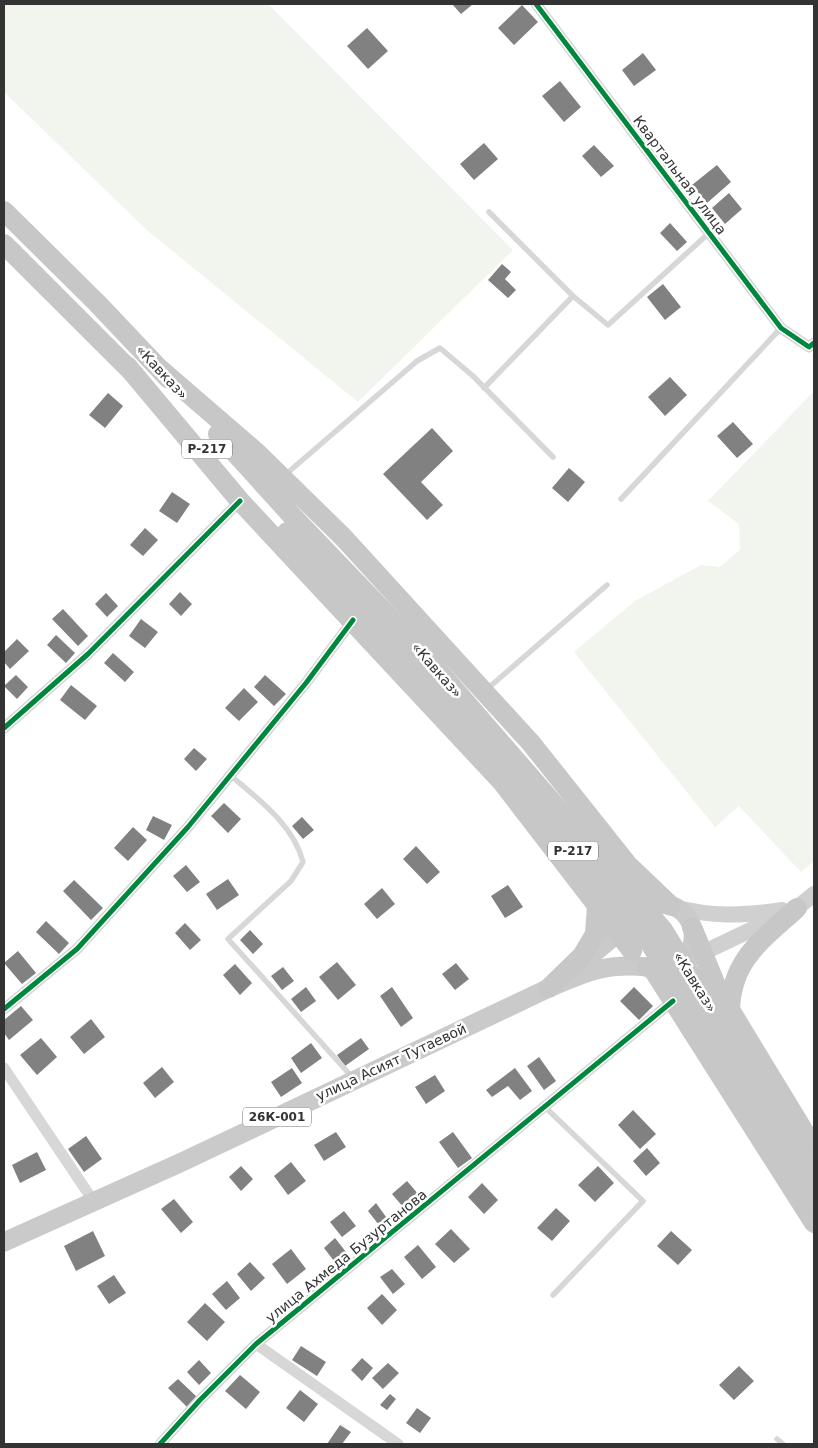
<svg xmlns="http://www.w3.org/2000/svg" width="818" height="1448" font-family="'DejaVu Sans',sans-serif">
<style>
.green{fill:#f1f5ed}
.building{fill:#818181}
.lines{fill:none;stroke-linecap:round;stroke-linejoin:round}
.service{stroke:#d7d7d7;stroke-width:5.5}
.minor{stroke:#d7d7d7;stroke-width:11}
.secondary{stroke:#d0d0d0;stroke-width:16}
.primary{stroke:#cacaca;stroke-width:19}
.trunk{stroke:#c7c7c7;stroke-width:20}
.trunk-bridge{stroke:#c7c7c7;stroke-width:20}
.cycleway-casing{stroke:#fff;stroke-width:8}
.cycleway{stroke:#00873e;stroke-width:5}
.labels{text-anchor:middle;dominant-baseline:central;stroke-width:5;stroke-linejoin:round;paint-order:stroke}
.shield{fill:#fff;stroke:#707070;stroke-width:1}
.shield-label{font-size:12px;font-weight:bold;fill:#333}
.street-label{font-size:14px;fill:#333;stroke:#fff}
</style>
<rect width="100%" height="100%" fill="#fff"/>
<path class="green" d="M6 4H268L513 250 358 402 148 231 4 92V6Z
M814 391V861L801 872 739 806 715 827 574 652 635 601 701 565 720 567 740 550 739 524 708 501Z"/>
<path class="building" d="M452 4H473L461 14Z
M522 5 538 22 514 45 498 28Z
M367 28 388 51 368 69 347 46Z
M643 53 656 70 634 86 622 70Z
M560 81 581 107 564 122 542 96Z
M484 143 498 159 474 180 460 164Z
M594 145 614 166 601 177 582 156Z
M717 165 731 182 707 203 692 185Z
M729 193 742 209 725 224 712 208Z
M670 223 687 242 677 251 660 233Z
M502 264 511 272 505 279 516 290 508 298 488 280Z
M663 284 681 307 665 320 647 297Z
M670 377 687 395 665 416 648 397Z
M108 393 123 406 105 428 89 415Z
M733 422 753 444 737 458 717 436Z
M432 428 453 451 421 482 443 505 427 520 383 474Z
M569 468 585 482 568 502 552 488Z
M172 492 190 504 177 523 159 511Z
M145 528 158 540 143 556 130 545Z
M180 592 192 604 181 616 169 604Z
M106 593 118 606 107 617 95 604Z
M63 609 88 636 78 646 52 619Z
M141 619 158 632 145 648 129 636Z
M56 635 75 653 66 663 47 645Z
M17 639 29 651 10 669 4 662V652Z
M113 653 134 672 125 682 104 663Z
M16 675 28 687 17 699 4 686Z
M265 675 286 694 274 706 254 687Z
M71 685 97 706 85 720 60 700Z
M244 688 258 702 239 721 225 708Z
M194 748 207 759 196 771 184 759Z
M224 803 241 819 228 833 211 816Z
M153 816 172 825 164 840 146 830Z
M302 817 314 830 303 839 292 826Z
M133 827 147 840 128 861 114 848Z
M416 846 440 872 427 884 403 859Z
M186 865 200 882 187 892 173 876Z
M228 879 239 895 217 910 206 894Z
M74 880 103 908 91 920 63 891Z
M508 885 523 907 505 918 491 896Z
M382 888 395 904 377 919 364 904Z
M46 921 69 943 59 954 36 932Z
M185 923 201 940 190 950 175 933Z
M250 930 263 944 253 954 240 940Z
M18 951 36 973 22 984 4 963Z
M337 962 356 985 338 1000 319 977Z
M456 963 469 979 455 990 442 974Z
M235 964 252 983 240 995 223 975Z
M283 967 294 981 282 990 271 976Z
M306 987 316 1001 301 1012 291 999Z
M392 987 413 1018 401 1027 380 996Z
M634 987 653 1006 639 1020 620 1001Z
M21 1006 33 1020 9 1040 4 1033V1020Z
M91 1019 105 1037 84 1054 70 1037Z
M41 1038 57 1057 37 1075 20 1055Z
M361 1038 369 1049 345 1066 337 1055Z
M311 1043 322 1058 301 1073 291 1058Z
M539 1057 556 1081 544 1090 527 1066Z
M162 1067 174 1082 155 1098 143 1083Z
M292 1068 302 1083 281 1097 271 1082Z
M515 1068 532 1091 520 1100 508 1086 492 1097 486 1090Z
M435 1075 445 1091 426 1104 415 1087Z
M633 1110 656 1134 640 1149 618 1125Z
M336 1132 346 1147 324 1161 314 1145Z
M453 1132 472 1158 458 1168 439 1142Z
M86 1136 102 1159 84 1172 68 1149Z
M647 1148 660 1163 646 1176 633 1161Z
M37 1152 46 1170 20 1183 12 1165Z
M291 1162 306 1181 288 1195 274 1176Z
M241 1166 253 1179 241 1191 229 1177Z
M598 1166 614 1183 595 1202 578 1185Z
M407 1181 419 1195 404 1208 392 1194Z
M482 1183 498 1200 484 1214 468 1197Z
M174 1199 193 1222 181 1233 161 1209Z
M376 1203 394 1228 386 1234 368 1211Z
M556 1208 570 1221 552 1241 537 1228Z
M344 1211 356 1226 342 1237 330 1222Z
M451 1229 470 1249 454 1263 435 1244Z
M93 1231 105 1256 76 1271 64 1246Z
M671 1231 692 1250 678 1265 657 1246Z
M335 1238 346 1252 334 1261 324 1248Z
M418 1245 436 1267 422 1279 404 1257Z
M291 1249 306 1269 287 1284 272 1264Z
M250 1262 265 1278 251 1291 237 1274Z
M392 1269 405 1284 393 1294 380 1277Z
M114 1275 126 1293 109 1304 97 1286Z
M227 1281 240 1298 226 1310 212 1294Z
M382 1294 397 1310 382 1325 367 1308Z
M205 1303 225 1322 207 1341 187 1322Z
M301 1346 326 1362 317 1376 292 1360Z
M362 1358 373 1368 362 1381 351 1370Z
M199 1360 211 1373 199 1385 187 1372Z
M388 1363 399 1373 383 1389 372 1378Z
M739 1366 754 1381 734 1400 719 1385Z
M240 1375 260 1392 246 1409 225 1391Z
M178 1379 197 1397 187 1407 168 1388Z
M300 1390 318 1404 304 1422 286 1408Z
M390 1394 396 1399 387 1410 380 1405Z
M417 1408 431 1418 420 1433 406 1423Z
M340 1425 351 1432 342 1444H327Z"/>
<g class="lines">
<path class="service" d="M489 212 573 296 608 325 709 233
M484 388 573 296
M285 475 417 361 440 348 473 376 553 457
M621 499 781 328
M486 690 607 585
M230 775C257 798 294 825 303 862L291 881 228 939 353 1078
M546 1108 643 1201 553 1295
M777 1439 783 1444"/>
<path class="minor" d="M536 4 781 328 809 347 814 343
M4 728 88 654 240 501
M4 1009 77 949 188 827 306 683 353 620
M4 1068 94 1202
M256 1344 398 1444
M160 1444 200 1400 256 1344 673 1001"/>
<path class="secondary" d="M673 907C712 917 743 916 782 910
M692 958 797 908 814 894"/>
<path class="primary" d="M655 905C696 898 709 955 669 968
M576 968 630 923
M4 1242 182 1162 549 988C586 972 606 963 647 967"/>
<path class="trunk" d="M4 211 97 303 169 379
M4 244 135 375
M127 366 240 501 502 782 632 951
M160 369 255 451 343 537 531 743 628 865 671 906
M218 434 295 519
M692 927 718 990 814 1148
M647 967 652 968 814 1223
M549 988 582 956 595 934 597 906
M730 1011C731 960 762 940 797 908"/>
<path class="trunk-bridge" d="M295 519 416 645 663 930 814 1174
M287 532 411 664 603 885 651 945 814 1204"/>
<defs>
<path id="cycleway" d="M536 4 781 328 809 347 814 343
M4 728 88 654 240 501
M4 1009 77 949 188 827 306 683 353 620
M160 1444 200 1400 256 1344 673 1001"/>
</defs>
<use href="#cycleway" class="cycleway-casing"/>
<use href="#cycleway" class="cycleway"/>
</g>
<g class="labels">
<g class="shield">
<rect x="182" y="439.5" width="50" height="19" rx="4"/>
<rect x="548" y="841.5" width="50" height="19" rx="4"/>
<rect x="243" y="1107.5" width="68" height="19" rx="4"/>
</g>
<g class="shield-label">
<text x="207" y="449">Р-217</text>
<text x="573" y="851">Р-217</text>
<text x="277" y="1117">26К-001</text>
</g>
<g class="street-label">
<text transform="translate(680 175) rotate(53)">Квартальная улица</text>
<text transform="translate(162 372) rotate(47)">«Кавказ»</text>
<text transform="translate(437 670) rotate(49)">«Кавказ»</text>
<text transform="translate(695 982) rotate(58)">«Кавказ»</text>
<text transform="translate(391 1062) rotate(-25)">улица Асият Тутаевой</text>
<text transform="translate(346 1256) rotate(-39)">улица Ахмеда Бузуртанова</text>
</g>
</g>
<rect width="818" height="1448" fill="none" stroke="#333333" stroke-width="10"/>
</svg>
